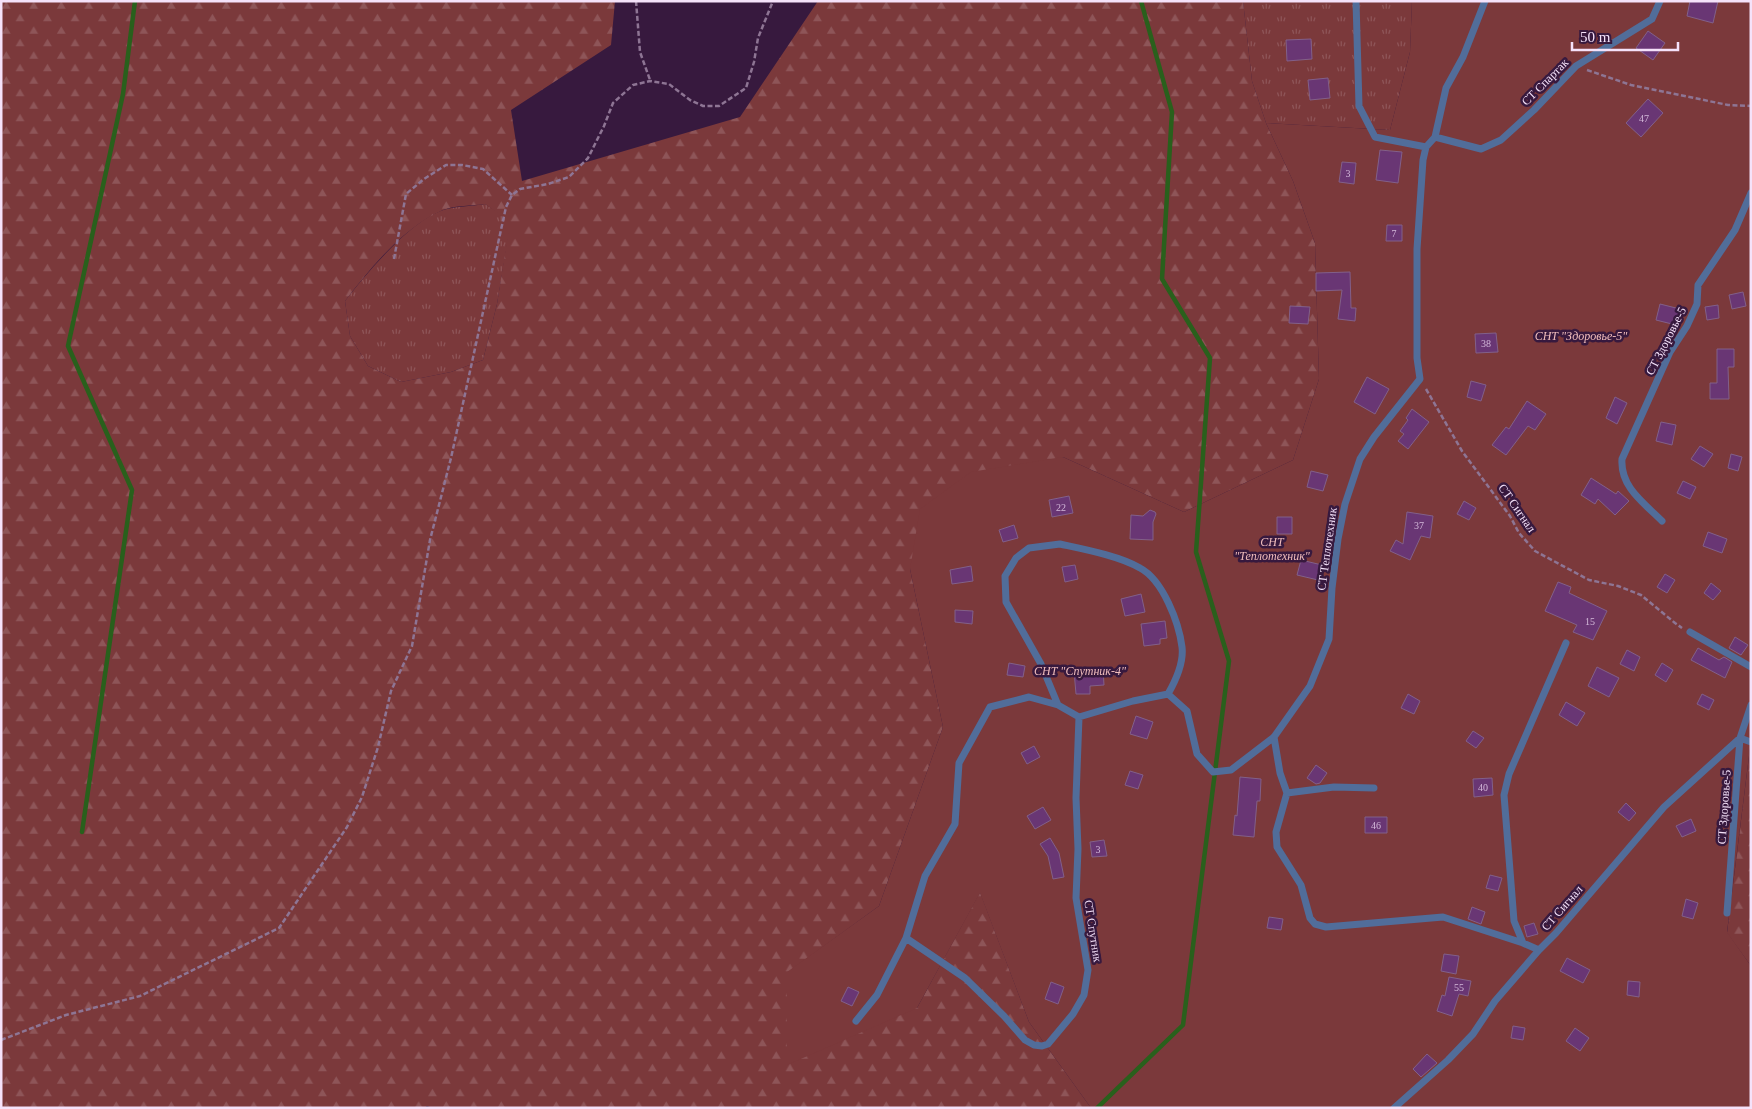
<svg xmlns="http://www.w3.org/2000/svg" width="1752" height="1109" font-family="'Times New Roman',serif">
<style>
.grass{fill:url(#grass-tufts)}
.forest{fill:url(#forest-firs);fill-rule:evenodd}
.green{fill:#7b393b}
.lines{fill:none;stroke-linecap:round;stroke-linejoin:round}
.stream{stroke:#29601c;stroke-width:4.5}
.building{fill:#693674;stroke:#826089}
.path{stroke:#8e7594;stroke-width:2.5;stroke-dasharray:5 2.5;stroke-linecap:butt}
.service{stroke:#516d9a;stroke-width:7}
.labels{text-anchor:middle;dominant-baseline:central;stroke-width:5;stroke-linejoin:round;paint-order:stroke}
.number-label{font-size:10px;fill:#d2b7d8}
.street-label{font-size:12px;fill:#f5e2fa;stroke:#37193e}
.park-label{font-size:12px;font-style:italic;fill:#f0bdbc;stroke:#37193e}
</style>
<defs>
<pattern id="grass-tufts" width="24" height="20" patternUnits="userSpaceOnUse" patternTransform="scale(1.25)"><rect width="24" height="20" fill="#7b393b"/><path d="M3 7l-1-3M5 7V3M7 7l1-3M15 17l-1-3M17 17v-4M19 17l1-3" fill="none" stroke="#8e5558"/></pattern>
<pattern id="forest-firs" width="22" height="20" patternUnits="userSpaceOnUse" patternTransform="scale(1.25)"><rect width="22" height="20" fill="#7b393b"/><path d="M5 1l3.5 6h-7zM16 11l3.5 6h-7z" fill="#8e5558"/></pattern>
</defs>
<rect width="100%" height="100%" fill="#37193e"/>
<path class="grass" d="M1243 1H1412L1410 52 1390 130 1266 123 1252 81Z
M485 204 511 221 497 304 483 360 451 372 401 382 368 366 350 336 345 301C366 274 413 217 447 209 459 206 473 206 485 204Z"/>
<path class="forest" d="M1 1H615L611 45 511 110 522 181 740 117 818 1H1243L1252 81 1266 123 1293 181 1315 243 1319 379 1293 460 1184 512 1063 457 910 569 943 727 879 906 787 973 917 1008 980 892 1029 1022 1091 1108H433L427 1106 424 1108H1ZM485 204 510 222 497 304 483 360 451 372 401 382 368 366 350 336 345 301C371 267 404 227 443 210 455 205 472 206 485 204Z
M1751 740V966L1727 933Z"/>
<path class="green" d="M1412 1H1751V740L1727 932 1751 966V1108H1091L1029 1022 980 893 917 1008 787 1065V972L879 906 943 727 910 569 920 509 971 472 1063 457 1184 512 1293 460 1319 379 1315 243 1293 181 1266 123 1390 130 1410 52Z"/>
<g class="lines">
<path class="stream" d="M82 832 132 490 68 346 123 94 135 1
M1097 1108 1183 1025 1229 661 1196 552 1210 358 1162 279 1172 112 1141 1"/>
</g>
<path class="building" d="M1690 1H1718L1713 23 1687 16Z
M1648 31 1665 43 1653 60 1636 48Z
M1311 39 1312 59 1287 61 1286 40Z
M1328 78 1330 98 1310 100 1308 80Z
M1648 99 1663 113 1641 137 1626 123Z
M1380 150 1402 152 1398 183 1376 180Z
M1342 162 1356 163 1354 184 1339 182Z
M1387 225H1402V241H1386Z
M1350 272 1351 308H1356L1355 321 1338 319 1342 290 1316 291V273Z
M1743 292 1746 306 1732 309 1729 295Z
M1660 304 1680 309 1676 325 1656 320Z
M1718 305 1719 318 1707 320 1705 307Z
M1290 306 1310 307 1308 324 1289 323Z
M1496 333 1498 352 1476 353 1475 334Z
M1717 349H1734V367H1728L1729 399H1710V383H1717Z
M1367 377 1389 389 1375 414 1354 402Z
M1471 381 1486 385 1481 401 1467 397Z
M1615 397 1627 403 1617 424 1606 418Z
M1527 401 1546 414 1535 430 1528 426 1506 455 1492 445 1506 427 1509 429Z
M1412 409 1429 422 1408 449 1398 441 1404 434 1400 431 1408 420 1406 418Z
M1661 422 1676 425 1672 445 1656 441Z
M1700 446 1713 454 1704 467 1691 459Z
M1731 454 1742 457 1738 471 1728 468Z
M1311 471 1328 475 1323 491 1307 487Z
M1591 478 1616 494 1618 491 1629 501 1615 515 1598 499 1595 504 1581 495Z
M1683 481 1696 487 1690 499 1677 493Z
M1069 496 1073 513 1052 517 1049 500Z
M1464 501 1476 508 1469 520 1457 514Z
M1150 510 1155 512 1156 514 1153 522V540L1130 539 1131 515 1143 516Z
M1407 512 1433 516 1430 538 1421 536 1410 560 1390 551 1396 540 1403 544Z
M1277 517H1292V534H1277Z
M1014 525 1018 538 1003 542 999 530Z
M1708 532 1727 539 1722 553 1703 546Z
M1301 560 1322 565 1318 580 1297 575Z
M1075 565 1078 579 1065 582 1062 567Z
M971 566 973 581 952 584 950 570Z
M1665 574 1675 580 1667 593 1657 587Z
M1558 582 1571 587 1569 593 1607 611 1593 640 1573 632 1577 625 1545 611Z
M1711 583 1721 591 1713 600 1704 593Z
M1141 594 1145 612 1125 616 1121 599Z
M955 610 973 611 972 624 955 622Z
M1165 621 1167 638 1160 639V644L1144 646 1141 624Z
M1735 637 1748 645 1741 655 1729 648Z
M1698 648 1719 660 1724 657 1732 662 1725 678 1691 660Z
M1627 650 1640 657 1634 671 1620 664Z
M1009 663 1025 666 1023 677 1007 675Z
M1662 663 1673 670 1666 682 1655 675Z
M1597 667 1619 678 1609 697 1588 686Z
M1103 669 1104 685 1090 686V694H1076L1074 671Z
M1408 694 1420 701 1414 714 1401 708Z
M1702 694 1714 700 1709 710 1697 704Z
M1566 702 1585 713 1577 726 1559 715Z
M1136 716 1153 722 1147 739 1130 734Z
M1473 731 1484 738 1476 748 1466 741Z
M1034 746 1040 757 1027 764 1021 753Z
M1316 765 1327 773 1320 783 1316 784 1307 778Z
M1130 771 1143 775 1138 789 1125 785Z
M1240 777 1261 779 1260 801H1257L1254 837 1233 835 1235 815 1237 816Z
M1492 778 1493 795 1474 797 1473 779Z
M1626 803 1636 813 1629 821 1618 812Z
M1043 807 1051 820 1035 829 1027 816Z
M1365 817H1387V833H1365Z
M1691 819 1696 831 1682 837 1676 826Z
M1050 838 1059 853 1064 877 1053 879 1048 856 1040 844Z
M1104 840 1107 856 1092 857 1090 842Z
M1490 875 1502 878 1498 891 1486 888Z
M1686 899 1698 903 1693 919 1682 916Z
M1472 907 1485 912 1481 924 1468 919Z
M1269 917 1283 919 1281 930 1267 928Z
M1534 923 1538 934 1527 937 1524 926Z
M1444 954 1459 956 1456 974 1441 971Z
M1567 958 1590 970 1583 983 1560 971Z
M1449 977 1471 981 1468 996 1459 994 1452 1016 1437 1011 1442 995 1445 996Z
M1628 981 1640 982 1639 997 1627 995Z
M1051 982 1064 987 1058 1004 1045 999Z
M848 987 859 992 852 1006 841 1001Z
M1513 1026 1525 1028 1523 1040 1511 1038Z
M1575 1028 1589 1038 1580 1051 1566 1041Z
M1427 1054 1437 1063 1421 1077 1413 1069Z"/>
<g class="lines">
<path class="path" d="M636 1 640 52 650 80
M1587 70 1631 85 1728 105 1751 106
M394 259 406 194 424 179 446 165H462L483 169 512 195
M1426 389 1462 451 1510 516 1519 533 1535 551 1589 580 1618 586 1641 595 1675 623 1682 628
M1 1040 66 1015 140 996 279 928 347 827 362 797 378 747 391 691 412 646 430 540 451 458 506 207 512 195 520 189 548 184 569 177 588 158 604 126 613 103 633 85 650 81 669 84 690 100 703 106H719L746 88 754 62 758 38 773 1"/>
<path class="service" d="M1356 1 1359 106 1375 137 1426 147
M1435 137 1481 149 1501 140 1534 110 1576 66 1652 19 1660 1
M1662 521C1644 503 1620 487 1622 459L1670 352 1687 326 1697 304 1698 285 1735 230 1751 193
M1060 544C1083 549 1120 556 1140 568 1163 580 1179 623 1182 647 1184 663 1176 680 1168 694L1133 701 1079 717 1058 705 1041 664 1006 602 1005 576 1016 558 1029 548Z
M1690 632 1751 667
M1168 694 1187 711 1197 754 1213 772 1231 770 1274 737 1310 686 1329 639 1332 588 1338 539 1345 504 1360 459 1374 437 1420 379 1417 358V249L1423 160 1426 147 1435 137 1446 88 1463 57 1485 1
M1274 737 1280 773 1287 793 1334 787 1374 788
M1287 793 1276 832 1277 847 1301 885 1310 918 1315 924 1326 927 1443 917 1523 943 1539 950 1556 933 1664 807 1740 738 1751 742
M1727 913 1740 738 1751 705
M906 938 965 978 1004 1016 1025 1040 1034 1045 1042 1046 1048 1044 1073 1014 1084 995 1088 970 1076 898 1078 849 1076 798 1079 717
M1523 943 1514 921 1504 795 1509 774 1566 643
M856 1021 877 995 906 938 925 876 955 824 959 763 990 707 1029 697 1058 705
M1394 1108 1448 1060 1473 1034 1495 1001 1539 950"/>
</g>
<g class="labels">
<g class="number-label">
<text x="1644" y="118">47</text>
<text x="1348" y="173">3</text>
<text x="1394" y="233">7</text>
<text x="1486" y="343">38</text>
<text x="1061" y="507">22</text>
<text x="1419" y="525">37</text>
<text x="1590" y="621">15</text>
<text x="1483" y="787">40</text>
<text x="1376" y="825">46</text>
<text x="1098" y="849">3</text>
<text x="1459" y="987">55</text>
</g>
<g class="street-label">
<text transform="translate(1545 82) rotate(-45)">СТ Спартак</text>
<text transform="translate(1666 341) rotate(-63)">СТ Здоровье-5</text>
<text transform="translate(1517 508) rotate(55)">СТ Сигнал</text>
<text transform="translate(1327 549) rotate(-82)">СТ Теплотехник</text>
<text transform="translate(1724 807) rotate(-86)">СТ Здоровье-5</text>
<text transform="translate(1562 908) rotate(-49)">СТ Сигнал</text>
<text transform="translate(1093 931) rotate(81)">СТ Спутник</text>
</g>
<g class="park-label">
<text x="1581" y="336">СНТ "Здоровье-5"</text>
<text x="1272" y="542">СНТ<tspan x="1272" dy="14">"Теплотехник"</tspan></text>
<text x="1080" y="671">СНТ "Спутник-4"</text>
</g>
</g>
<rect width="1752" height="1109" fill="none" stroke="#f5e2fa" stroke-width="5"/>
<path d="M1572 42v8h106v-8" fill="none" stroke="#f5e2fa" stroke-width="2.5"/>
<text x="1580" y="42" font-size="15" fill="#f5e2fa" stroke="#37193e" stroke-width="4" paint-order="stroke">50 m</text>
</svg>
